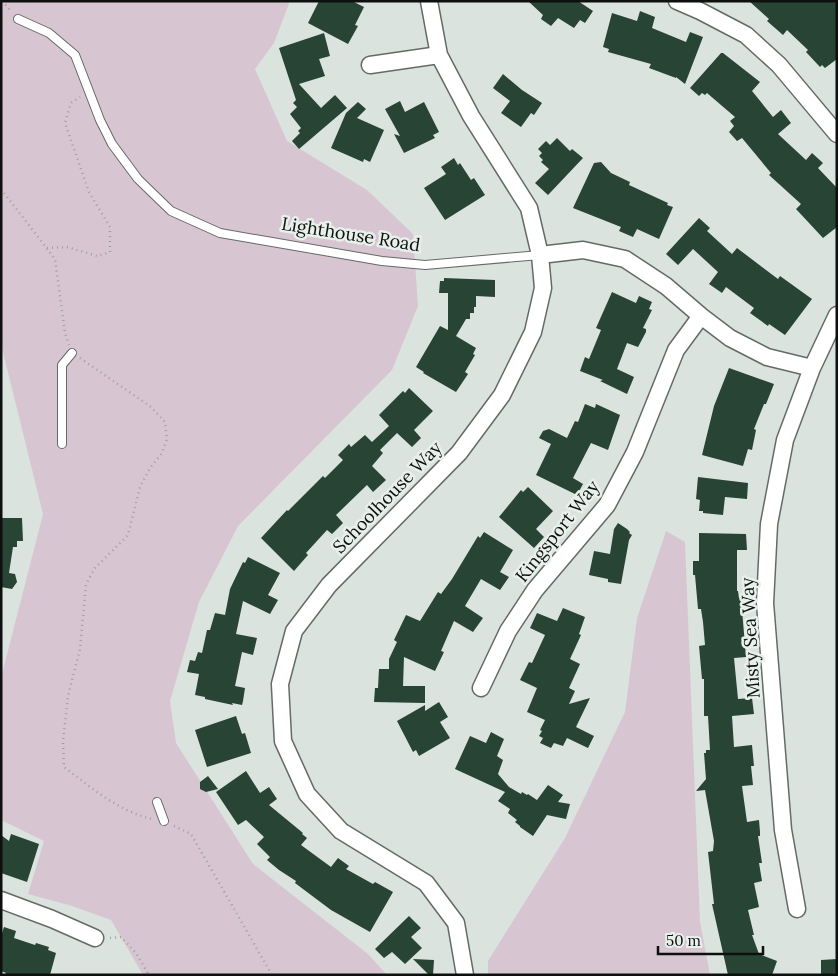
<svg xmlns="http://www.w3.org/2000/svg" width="838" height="976" font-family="Lora,serif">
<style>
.green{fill:#d8c5d2}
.building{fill:#274434}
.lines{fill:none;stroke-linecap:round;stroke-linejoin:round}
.service-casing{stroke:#646b67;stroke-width:10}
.minor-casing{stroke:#646b67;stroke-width:19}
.path{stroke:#9ba29e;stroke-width:2.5;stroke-dasharray:1 4;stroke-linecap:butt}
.service{stroke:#fff;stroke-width:8}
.minor{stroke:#fff;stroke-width:16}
.labels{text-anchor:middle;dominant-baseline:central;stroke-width:5;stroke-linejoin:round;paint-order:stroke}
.street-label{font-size:18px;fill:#0d100e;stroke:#e8f0eb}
</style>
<rect width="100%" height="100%" fill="#dbe3de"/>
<path class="green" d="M1 1H290L274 43 255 69 287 141 367 190 413 234 418 306 392 370 238 526 199 602 170 701 176 743 253 864 368 954 387 975H143L111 920 72 906 28 894 44 841 1 820V678L43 514 1 344Z
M666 531 685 542 700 922 710 975H488V961L565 838 625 712 637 618Z"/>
<path class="building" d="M319 1H352L364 7 355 25 358 26 348 44 308 23Z
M528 1H578L593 11 585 23 580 20 574 28 558 18 551 26 541 19 543 15Z
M749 1H837V59L825 68 822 65 820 67 806 52 808 50 787 30 783 35 767 21 769 19Z
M640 11 655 17 652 28 686 42 690 32 703 37 685 84 676 77V78L649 68 651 64 608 52 609 49 603 47 612 13 637 21Z
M324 33 330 56 319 59 325 76 299 84 321 108 335 95 347 108 299 149 292 141 300 133 298 131 301 128 290 114 297 107 293 103 296 100 279 48Z
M721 53H723L760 82 752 91 773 117 781 110 791 123 778 134 806 160 812 153 823 163 818 168 837 188V227L823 238 796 209 801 204 769 175 771 173 742 138 737 141 729 132 734 126 730 121 735 117 707 93 705 95 702 93 699 96 690 88Z
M503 74 522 90 542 103 534 115 531 113 521 127 501 113 510 101 493 88Z
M400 101 405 112 424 102 439 132 433 135 435 138 404 153 394 134 400 136 385 109Z
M358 102 366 109 357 118 384 130 370 162 364 159 363 162 331 148 346 113Z
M557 138 570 151 572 149 583 158 548 195 535 183 549 169 541 162 543 160 539 156 542 153 538 149 546 141 550 145Z
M454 158 458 165 460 163 471 180 474 178 485 195 445 220 424 188 446 174 441 167Z
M601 162 611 173 630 182 629 185 668 203 667 205 673 207 659 239 637 229 633 237 619 231 621 227 573 208 594 163Z
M699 218 710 228 707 231 732 254 737 248 778 279 780 276 812 299 785 335 769 324 768 326 750 313 754 308 726 287 722 293 709 284 718 272 693 249 678 265 666 254Z
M444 278 495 280V297L476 296V307H474V313H470V319H466L456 336 476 348 473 354 475 355 465 372 468 374 456 392 423 373 424 372 416 367 440 326 448 330V293H439L440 281H444Z
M612 292 636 303 639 296 652 302 649 309 652 310 643 328 646 329V332L638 347 627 343 617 369 634 377 627 394 600 381 603 380 580 371 585 357 589 359 601 330 596 328Z
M729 368 774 384 766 404H764L754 429 756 430 752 450 748 449 743 466 702 455 714 406Z
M409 388 433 411 414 430 421 438 412 447 397 433 380 450 383 453 372 466 386 480 373 492 367 485 336 515 343 523 332 534 327 530 306 553 308 555 294 571 261 538 287 510 288 511 323 476 325 478 343 460 338 455 349 444 351 447 365 435 372 442 389 426 379 415 403 391 405 393Z
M585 404 595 408 596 404 620 415 608 450 591 443 573 478 583 484 577 495 536 475 551 444 539 438 543 431 549 429 567 438 575 421 578 422Z
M698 477 748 483 747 499 725 497 723 515 703 513V511H699L700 500 696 499Z
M528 487 553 511 536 529 544 537 534 548 499 517 521 490 523 492Z
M1 518H22L23 541H17V547H13L9 573 15 574 17 582 12 589 1 587Z
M618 523 627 529 630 532 629 533 632 535 629 540 621 584 608 582V579L589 575 594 551 610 554 614 529Z
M484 532 513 550 500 572 509 577 500 590 481 579 465 606 483 618 473 632 454 621 441 651 444 652 435 671 404 657 403 686H425V703L374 702 375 688H378L379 669H389V659L397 642 394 640 406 615 420 621 438 592 441 594 452 579 478 536 480 538Z
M699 533 746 534 747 550H737V591H738L739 598H741L746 657 734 658 738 699 752 698 754 714 732 716 734 747 752 745 754 766H751L753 785 742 786 747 822 759 820 760 832V836H758L762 863H759L762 881 754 883 759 907 748 910 754 935H752L759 954 777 961 772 975H728L712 904H714L708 852 713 851 714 841 705 790 696 791 706 779 704 753H706V750H710L708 716H704V679H702L699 646 705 645 703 622 701 609H698L695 575H693V561H699Z
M248 557 280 573 268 595 278 600 270 614 243 601 236 634 257 638 253 655 242 652 235 686 245 688 243 701 242 705 232 703 233 705 205 699V697L195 695 199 674 187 672 190 660 195 661 198 652 202 653 207 630H210L215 613 225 615 230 589 243 562 245 563Z
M563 608 585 617 579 634 581 635 570 659 580 664 569 688 575 691 569 704 590 698 576 727 594 736 588 748 567 738 563 746 554 743 551 748 540 743 543 738 539 736 542 731 540 730 545 720 527 712 537 688 520 680 529 662 532 663 545 635 530 628 537 613 557 621Z
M439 702 448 717 440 722 450 738 419 756 416 750 413 752 397 721 425 705V711Z
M236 716 242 734 245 733 251 753 207 767 195 730Z
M491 732 504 739 497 756 503 760 498 774 509 787 521 794 522 792 527 795 528 794 537 800 548 785 563 795 558 802 570 804 566 819 547 815 533 836 520 827V826L515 822 517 820 508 813 510 809 498 801 505 792 455 769 470 736 486 743Z
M246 771 260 793 269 787 277 799 269 805 303 833 302 834 307 838 301 845 331 867 338 858 349 866 346 869 373 884 375 882 393 892 370 932 331 910 295 883 296 881 279 870 267 860 270 857 257 844 264 837 246 820 238 825 216 792Z
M208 776 218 789 206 792 200 789V782Z
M11 834 39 844 27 882 1 873V835L9 841Z
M409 916 421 928 411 937 422 948 405 964 392 952 384 958 375 949Z
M4 927 16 931 14 938 35 945 36 943 49 947 48 950 56 953 50 975H5L6 973 1 971V936Z
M413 959 434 960 433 975H429Z
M837 959V975H821V960Z"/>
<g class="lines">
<defs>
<path id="service" d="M18 19 49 33 75 55 100 120 112 144 138 179 171 211 220 233 382 261 425 265 540 255
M62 444V365L72 353
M157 802 164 821"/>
<path id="minor" d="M429 1 439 55 471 116 529 208 540 255 543 288 533 332 502 395 459 453 329 585 294 631 280 684 283 741 307 794 341 831 426 883 456 923 465 975
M677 1 700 11 746 35 779 65 837 134
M370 65 439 55
M540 255 583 250 625 259 666 286 701 316 730 338 767 357 812 368
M481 688 508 631 535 590 607 505 635 452 676 350 701 316
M1 900 52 919 95 938
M797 909 783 830 765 603 769 524 785 440 812 368 837 315"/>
</defs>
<use href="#service" class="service-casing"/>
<use href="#minor" class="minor-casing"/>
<path class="path" d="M2 1 12 12
M1 189 55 259 65 333 69 345
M47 248 67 247 97 256 110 252V227L89 192 65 123 71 103 80 97
M80 358 151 407 165 422 167 439 162 453 150 468 140 487 128 535 95 568 86 584 80 649 68 696 63 741 64 767C92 788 118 811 152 819
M174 826 191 834 272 975
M110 938 121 937 136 953 149 975"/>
<use href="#service" class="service"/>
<use href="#minor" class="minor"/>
</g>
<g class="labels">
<g class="street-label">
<text transform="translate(351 234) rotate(9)">Lighthouse Road</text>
<text transform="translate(387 497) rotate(-46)">Schoolhouse Way</text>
<text transform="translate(557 531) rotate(-52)">Kingsport Way</text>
<text transform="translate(750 638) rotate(-93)">Misty Sea Way</text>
</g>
</g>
<rect width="838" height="976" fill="none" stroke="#0d100e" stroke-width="5"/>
<path d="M658 946v8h105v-8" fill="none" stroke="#0d100e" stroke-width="2.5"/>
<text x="666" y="946" font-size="15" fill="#0d100e" stroke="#e8f0eb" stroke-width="4" paint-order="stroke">50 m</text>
</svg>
